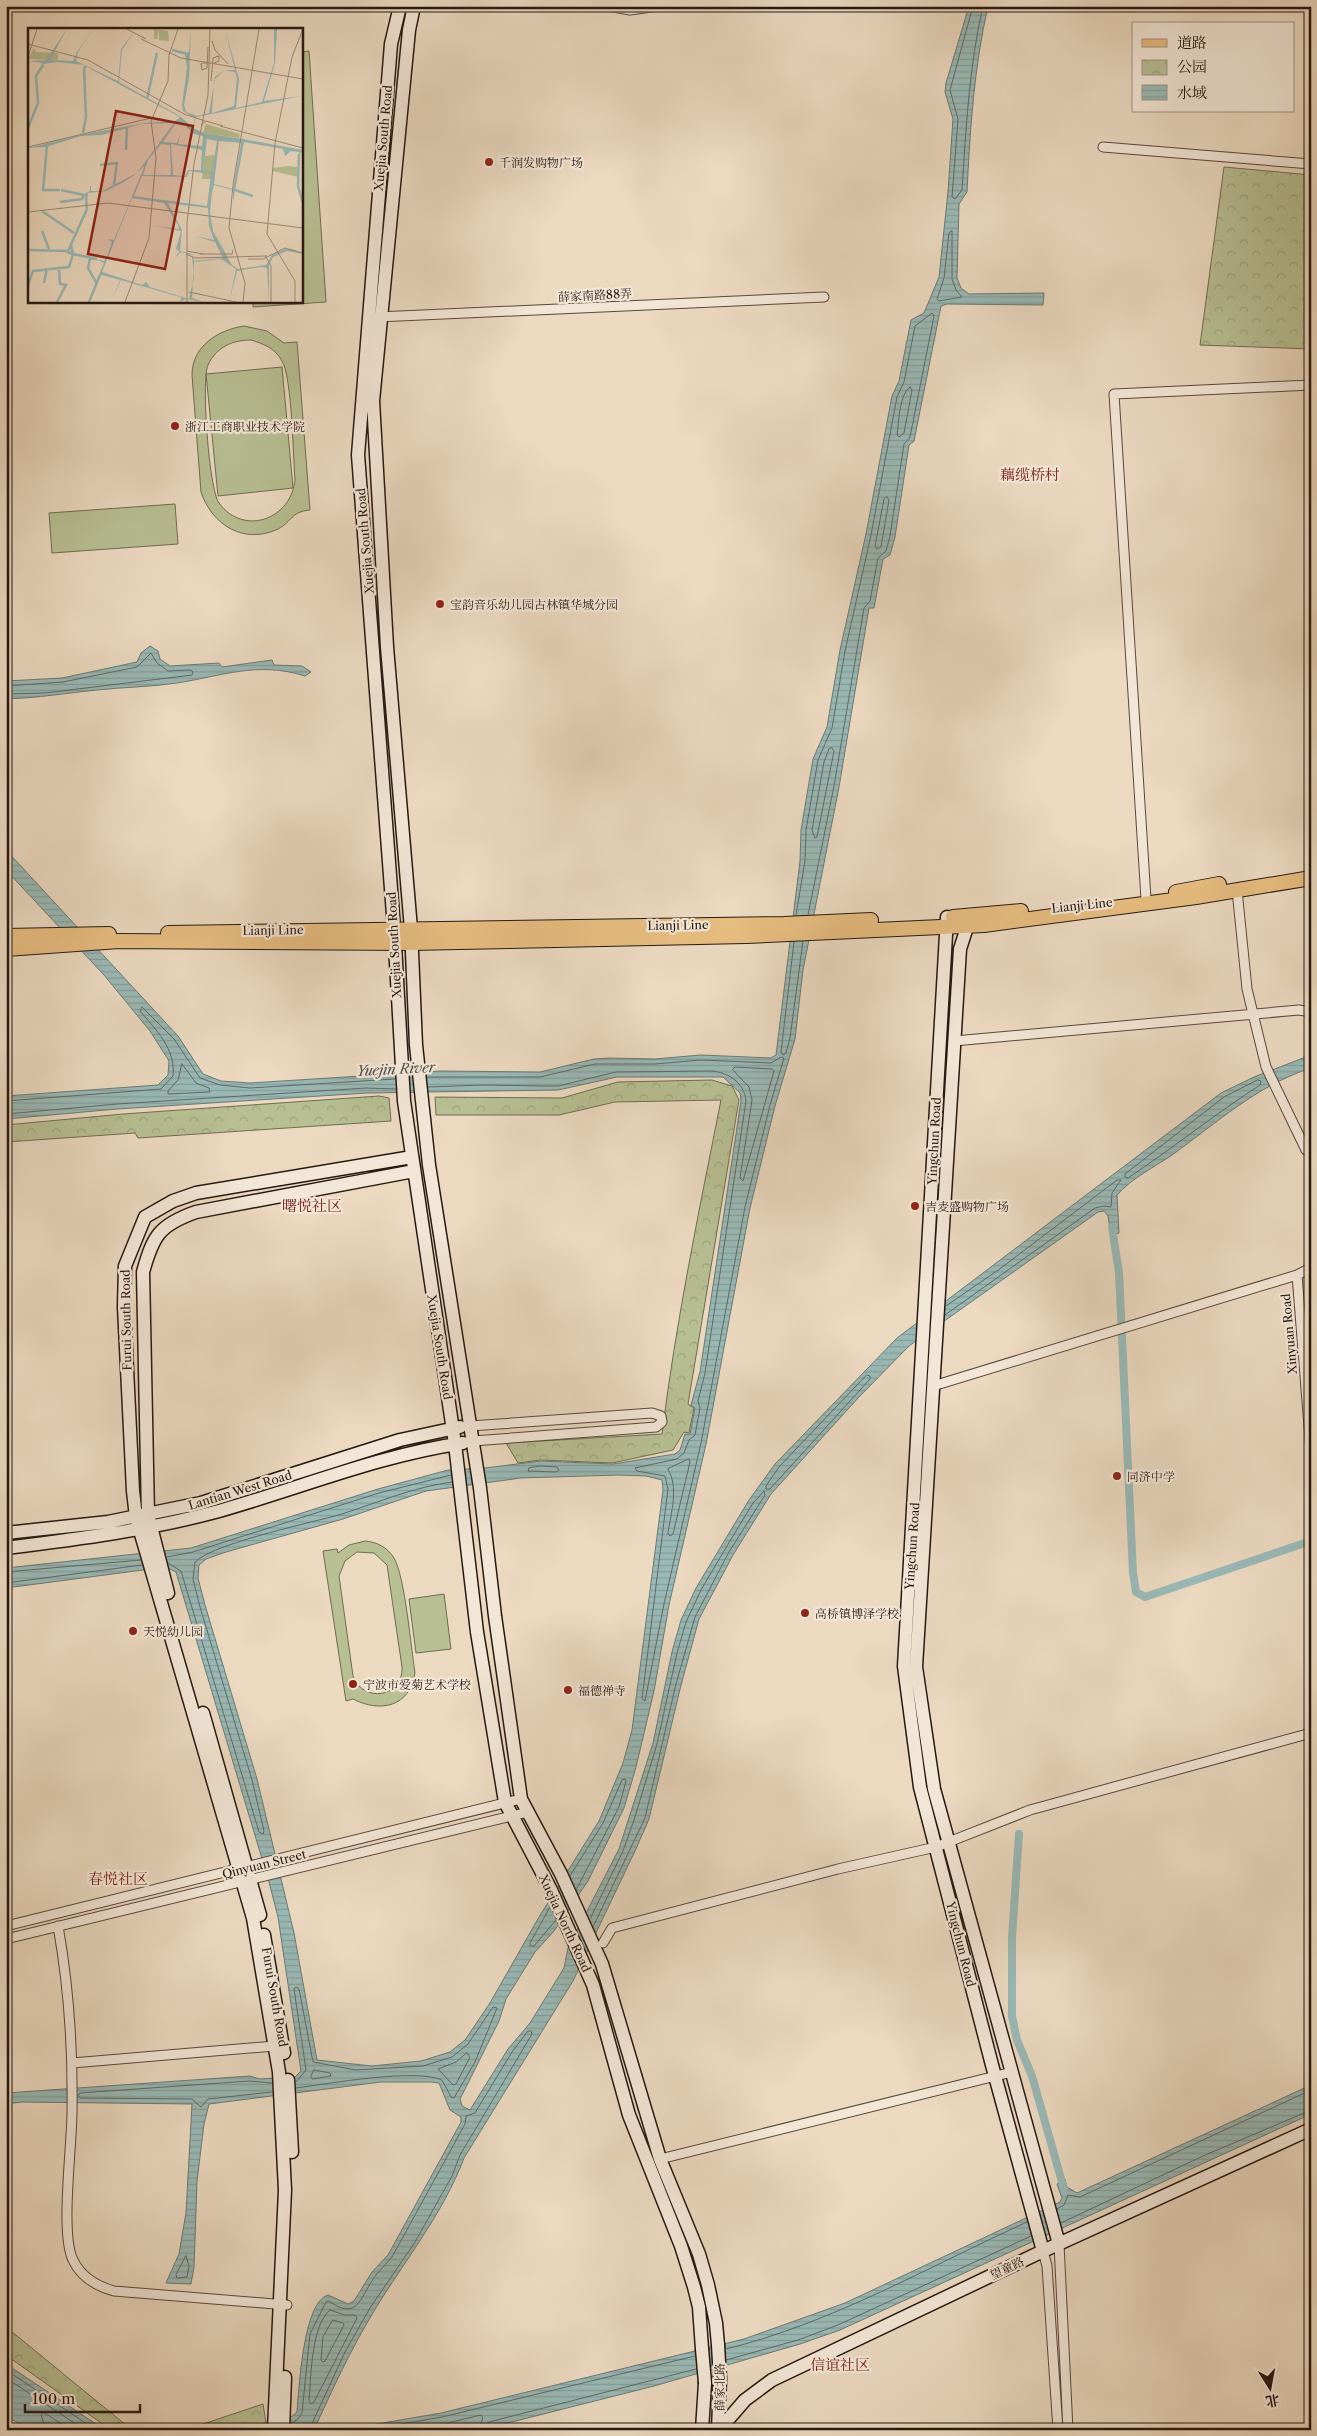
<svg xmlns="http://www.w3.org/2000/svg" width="1317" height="2436" font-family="'Libre Caslon Text','Noto Serif SC',serif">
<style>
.grass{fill:#b7bf93;stroke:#6f6c52;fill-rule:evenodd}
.park{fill:url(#park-crowns);stroke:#6f6c52}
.water{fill:url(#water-rules);stroke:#6b7974;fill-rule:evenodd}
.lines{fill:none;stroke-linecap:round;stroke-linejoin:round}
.shore{stroke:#606864;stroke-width:1}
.canal{stroke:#99b9b6;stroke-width:8}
.street-casing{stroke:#58483d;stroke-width:11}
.secondary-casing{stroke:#271811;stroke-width:15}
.primary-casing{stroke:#271811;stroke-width:16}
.street{stroke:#f2e6d6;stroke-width:9}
.secondary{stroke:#f2e6d6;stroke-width:12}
.primary{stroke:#e6bc80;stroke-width:14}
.secondary-bridge-casing{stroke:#271811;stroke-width:15;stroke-linecap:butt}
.secondary-bridge{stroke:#f2e6d6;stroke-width:12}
.poi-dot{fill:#8f2418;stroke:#f2e6d6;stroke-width:2}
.labels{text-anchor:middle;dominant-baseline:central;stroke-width:4.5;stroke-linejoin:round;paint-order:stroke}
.street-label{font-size:12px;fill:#271811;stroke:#f2e6d6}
.poi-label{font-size:12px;fill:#271811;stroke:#f2e6d6;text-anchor:start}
.water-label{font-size:14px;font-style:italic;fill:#4f504b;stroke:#f2e6d6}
.quarter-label{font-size:15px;fill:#7a1f14;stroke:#f2e6d6}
.inset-river{fill:none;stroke:#99b9b6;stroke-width:2.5}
.inset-road{fill:none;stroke:#9d8c7a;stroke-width:1}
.view{fill:#8f2418;fill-opacity:0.15;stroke:#8f2418;stroke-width:2.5}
.inset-edge{fill:none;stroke:#271811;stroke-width:2.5}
</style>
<defs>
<pattern id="park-crowns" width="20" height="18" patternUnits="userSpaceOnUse" patternTransform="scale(1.25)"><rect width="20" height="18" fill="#b7bf93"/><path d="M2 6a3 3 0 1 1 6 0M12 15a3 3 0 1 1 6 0" fill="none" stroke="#9da37e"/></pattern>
<pattern id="water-rules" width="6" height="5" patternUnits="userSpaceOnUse" patternTransform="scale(1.25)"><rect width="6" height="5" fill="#99b9b6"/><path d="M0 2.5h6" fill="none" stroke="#849e9b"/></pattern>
</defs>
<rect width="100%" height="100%" fill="#ebd9c0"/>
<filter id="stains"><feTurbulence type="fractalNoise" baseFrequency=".004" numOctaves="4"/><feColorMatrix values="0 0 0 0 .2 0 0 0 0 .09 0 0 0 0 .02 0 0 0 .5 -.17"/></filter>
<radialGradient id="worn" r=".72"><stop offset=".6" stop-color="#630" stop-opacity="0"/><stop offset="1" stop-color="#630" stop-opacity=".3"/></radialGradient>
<path class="grass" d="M309 51 326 302 253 307V301H301V52Z
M244 326 267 331 284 343 297 342 310 510C290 512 293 521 278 529 244 545 212 525 201 492L192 375C192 346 218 330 244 326ZM251 340C264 344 275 348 282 361 292 377 293 456 295 479 292 519 244 537 219 503 209 490 201 380 208 365 216 347 233 340 251 340Z
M282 367 293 488 218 496 206 374Z
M175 504 178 544 52 553 49 513Z
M365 1541C377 1542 387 1547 394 1558 405 1577 411 1648 415 1673 410 1707 380 1713 353 1699L346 1701 323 1551 337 1549 338 1553 349 1545ZM357 1552 374 1553 387 1565 402 1667C404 1697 363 1704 353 1676L339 1576 345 1561Z
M444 1594 451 1649 416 1653 409 1599Z"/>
<path class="park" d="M1224 167 1311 175V349L1200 345Z
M712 1080 732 1086 739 1100 688 1404 694 1408 689 1433 684 1432 673 1450 612 1463 540 1460 518 1463 506 1443 662 1434C676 1321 699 1211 721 1100L615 1102 559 1115H436L435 1097 562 1098 618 1082Z
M379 1096 389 1098 391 1121 138 1138 135 1133 6 1142V1125L123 1114Z
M6 2327 132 2430H111L6 2355Z
M263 2404 266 2423 237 2430H185Z"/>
<path class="water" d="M969 6H988C974 68 970 129 967 192L959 204 957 278 961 288 969 294 1044 293 1043 305 947 304 941 306 914 441 909 445 895 537 890 555 883 559 874 608H869L839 787 803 970 795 1039 775 1106 750 1208 706 1444 669 1605 654 1691 636 1767 624 1808 588 1881 554 1931 535 1952 506 1999 499 2021 460 2099 462 2106 470 2110 508 2049 530 2023 564 1968 568 1948 619 1849 653 1743 672 1652 681 1620 696 1588 749 1500 775 1464 897 1338 1221 1093 1254 1077 1311 1055V1068C1256 1086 1218 1122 1172 1155 1153 1168 1132 1178 1117 1195L1119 1233 1111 1236 1108 1216 1104 1211 1098 1212 909 1346 859 1397 771 1494 733 1555 699 1619 681 1685 649 1819 635 1851 573 1981 464 2158C443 2214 405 2260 374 2311 351 2349 332 2390 314 2430H239L291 2417 297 2412C299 2389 303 2302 328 2295L348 2304 354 2301 372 2272 388 2255 461 2122V2117L450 2110 439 2083 431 2082H381L209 2104 204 2124 197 2181 194 2267 191 2284 166 2283 179 2254 186 2213 192 2104 22 2102 6 2104V2093L250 2076 260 2079 295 2077 301 2071 278 1917 269 1882 176 1572 166 1567 6 1588V1568L191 1548 378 1489 448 1470 485 1468 541 1461 613 1464 675 1454 680 1450 685 1434H690L695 1408 691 1405 700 1372 741 1101 740 1093 723 1077H617L558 1090 367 1093 117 1109 6 1119V1096L158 1085 168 1075 169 1061 150 1031 104 975 6 870V850L178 1036 203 1074 221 1081 250 1083 440 1071 540 1072 594 1059 609 1058 655 1059 701 1055 771 1058 776 1055 800 861 801 830 813 759 827 727 840 650 866 534 892 396 899 381 911 320 924 313 939 277 948 192 953 119 945 92 946 83ZM618 1475 646 1476 662 1480 663 1490 632 1730 623 1763 599 1821 539 1917 490 2003 465 2040 450 2052 421 2061 372 2066 317 2060 294 1933 257 1779 205 1605 198 1578 199 1565 206 1559 226 1552 343 1519 426 1491 521 1478Z
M150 646 158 651 160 659 170 666 219 663 222 667 272 660 274 665 302 666 311 672 305 676C258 661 222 676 177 683 151 687 124 687 97 690 67 693 37 698 6 699V681L62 678 137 662 141 653Z
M1311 2085V2114L840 2330 800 2344 654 2386 480 2430H342L441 2413 744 2339 845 2303 1060 2202 1062 2198 1057 2184 1065 2179 1067 2187 1077 2193Z
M6 2364 105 2430H30L6 2416Z"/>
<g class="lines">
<path class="shore" d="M973 6 950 90 958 119 952 197 955 199 962 190C966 128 969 67 983 6
M952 231V279L956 290 962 297 939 301 937 299 944 278 949 233Z
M910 387 912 390 904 433 899 437 897 435C899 421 899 395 910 387Z
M887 497 889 500 881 547 877 549 875 546 884 499Z
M6 686 63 682 137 667 151 653 157 663 168 671 191 670 193 672 192 675 45 693 6 694
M832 748 834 751 817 837 815 838 812 830 824 762 829 749Z
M796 915 805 861 806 830 818 760 832 728 845 651 871 535 897 397 904 382 915 326 932 313 934 316 910 437 904 444 890 536 886 551 878 558 870 601 864 608 834 786 808 915
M794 942 781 1052 783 1055 786 1053 790 1038 803 941
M182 1064 196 1083 209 1088 210 1092 168 1094V1091L178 1080Z
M735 1067 772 1069 774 1071 743 1181 740 1178 752 1100 749 1087 733 1070Z
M427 1077H540L595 1064H655L701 1060 771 1063 781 1057 784 1058 770 1105 745 1207 701 1443 664 1604 645 1701 642 1699 668 1489 665 1476 637 1471 635 1468 677 1459 684 1453 689 1440 695 1435 700 1408 698 1401 705 1373 746 1101C744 1083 730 1073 712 1071L616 1072 558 1086H542L484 1085 428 1087
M1258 1080 1261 1081 1260 1085C1215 1114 1173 1148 1128 1178L1125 1177V1174L1224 1097Z
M6 1101 161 1089 173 1076C176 1049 156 1030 140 1011L142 1007 174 1039 200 1078 220 1085 250 1088 395 1079
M6 1114 117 1104 366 1088 396 1089
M945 1315 1095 1208 1104 1206 1111 1207 1112 1193 1121 1180H1117L1001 1268 946 1306
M867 1375 870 1376V1379L770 1489H766V1486L779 1467Z
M689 1459 690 1462 673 1534 670 1536 668 1533C671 1512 679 1488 668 1469Z
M541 1466 557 1467 559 1470 556 1472 528 1471 529 1468Z
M167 1557 193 1552 379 1493 451 1475
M168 1563 181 1571 259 1832 263 1834 264 1831 252 1780 200 1607 193 1579 195 1562C214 1543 311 1523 342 1514 379 1502 414 1487 452 1482
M6 1572 141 1560
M6 1583 142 1565
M570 1876 603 1823 622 1780 625 1779 626 1781 619 1807 576 1890
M550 1907 530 1943V1946H534L556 1920
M590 1919 623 1851 634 1820 657 1744 677 1653 686 1622 701 1590 721 1556 753 1503 764 1491 765 1495 729 1552 695 1617 676 1684 645 1818 593 1927
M467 2053 470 2057 456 2084 453 2085 438 2069 456 2062Z
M314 2070 330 2073 331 2076 312 2079 311 2077Z
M296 2082 306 2070 294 1989 296 1987 299 1989 313 2062 356 2070 423 2066 452 2057 468 2044 493 2007 497 2008 475 2062 454 2098 451 2097 442 2080C415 2068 327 2084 296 2088
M272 2083 249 2081 80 2093 78 2096 81 2098 192 2099 201 2107 208 2099 272 2092
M1057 2209 1064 2205 1068 2195 1080 2197 1311 2090
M1061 2223 1203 2156 1311 2110
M186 2256 189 2266 187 2277 177 2278 176 2275Z
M330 2310 345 2315H355L357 2318 314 2402 311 2404 309 2401C311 2378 311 2325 330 2310Z
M333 2320 343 2323 344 2325 325 2361 323 2362 321 2360 323 2337Z
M726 2349C832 2323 928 2267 1027 2222
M726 2360 798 2340 838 2325 1031 2236
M6 2370 96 2430
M6 2378 85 2430
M291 2423 298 2419 302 2413 310 2334 326 2302 329 2301C359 2323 361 2294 376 2275 381 2269 387 2263 392 2257L465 2124 466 2116 475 2113 512 2052 528 2031H531L532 2034 460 2155 452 2176 415 2242 370 2308 345 2352 309 2430
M46 2430 41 2415 43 2412 71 2430
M367 2430 442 2417 695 2356
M398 2430 443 2424 481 2415 483 2418 478 2430
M484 2430 489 2422 696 2369"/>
<path class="canal" d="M1112 1227 1119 1273 1133 1573 1136 1592 1145 1597 1311 1541
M1019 1834 1012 1937V2016L1017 2040 1032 2076 1064 2189"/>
<defs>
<path id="street" d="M608 6 630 10 659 6
M1103 147 1311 164
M377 317 824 297
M1237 890 1247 989 1266 1067 1306 1150 1311 1152
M1146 899 1114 394 1311 385
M954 1041 1299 1010 1311 1012
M1297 1275 1311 1452
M933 1386 1297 1275 1311 1268
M470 1426 652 1413 661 1416 662 1422 656 1427 473 1441
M1311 1730V1778
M6 1926 521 1799
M58 1926C69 1988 73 2050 72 2112 72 2146 60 2234 73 2260 81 2277 96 2286 114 2291L287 2305
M6 1939 528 1812
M603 1943 612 1928 838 1869 936 1847 1030 1810 1311 1733
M72 2063 275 2046
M660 2159 1012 2072
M1059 2244 1068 2430
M1043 2251 1047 2266 1058 2430"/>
<path id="secondary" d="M400 6 391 44 358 455 394 928 404 1101 455 1444 477 1632 505 1802 551 1890 593 1985 629 2115 681 2246 694 2287 699 2307 702 2349
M414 6 409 30 373 401 387 647 411 929 416 1045 429 1165 480 1488 495 1616 521 1799 561 1874 602 1964 660 2159 699 2254 708 2285 716 2323 718 2345
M947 917 904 1666 920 1787 992 2065 1043 2251
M970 918 960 949 916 1667 934 1789 1059 2244
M6 1533 108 1522 201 1503 400 1440 460 1427
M6 1548C78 1539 149 1530 219 1511 300 1488 380 1455 463 1443
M168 1593 148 1515 143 1272C153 1236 159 1225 196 1212L414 1171
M203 1713 260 1915
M264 1935 284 2053
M288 2080 292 2152
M274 2430 285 2190 279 2072 253 1918 136 1517 133 1491 124 1307 125 1266 145 1217 173 1201 196 1193 412 1157
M283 2430 285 2377
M702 2430 705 2383
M718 2430 720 2379
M719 2430 745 2400 772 2380 1043 2251 1311 2129"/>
<path id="primary" d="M1176 892 1219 884
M953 917 1021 911
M168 933 784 924 871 920
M6 936 109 934
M6 949 119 941 411 943 746 936 984 925 1196 897 1311 878"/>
</defs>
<use href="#street" class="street-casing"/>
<use href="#secondary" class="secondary-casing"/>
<use href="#primary" class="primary-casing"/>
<use href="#street" class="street"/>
<use href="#secondary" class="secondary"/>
<use href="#primary" class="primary"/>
<defs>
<path id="secondary-bridge" d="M718 2345 720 2379
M702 2349 705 2383"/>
</defs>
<use href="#secondary-bridge" class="secondary-bridge-casing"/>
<use href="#secondary-bridge" class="secondary-bridge"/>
</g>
<g class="poi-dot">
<circle cx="489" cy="162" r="5"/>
<circle cx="175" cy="426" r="5"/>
<circle cx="440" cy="604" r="5"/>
<circle cx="915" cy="1206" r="5"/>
<circle cx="1117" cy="1476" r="5"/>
<circle cx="805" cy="1613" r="5"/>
<circle cx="133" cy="1631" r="5"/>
<circle cx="353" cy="1684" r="5"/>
<circle cx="568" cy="1690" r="5"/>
</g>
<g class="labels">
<g class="street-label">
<text transform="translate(383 138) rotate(-85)">Xuejia South Road</text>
<text transform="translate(595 295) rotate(-3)">薛家南路88弄</text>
<text transform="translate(365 541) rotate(-95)">Xuejia South Road</text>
<text transform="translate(1082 905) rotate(-6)">Lianji Line</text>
<text transform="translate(678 925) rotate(-1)">Lianji Line</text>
<text transform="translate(273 930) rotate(-1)">Lianji Line</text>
<text transform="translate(394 945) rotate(-93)">Xuejia South Road</text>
<text transform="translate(934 1141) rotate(-87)">Yingchun Road</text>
<text transform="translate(126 1320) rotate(-91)">Furui South Road</text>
<text transform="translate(1289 1334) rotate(-95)">Xinyuan Road</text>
<text transform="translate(440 1347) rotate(81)">Xuejia South Road</text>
<text transform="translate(240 1490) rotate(-17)">Lantian West Road</text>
<text transform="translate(912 1546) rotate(-86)">Yingchun Road</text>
<text transform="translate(264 1864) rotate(-14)">Qinyuan Street</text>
<text transform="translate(565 1923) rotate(65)">Xuejia North Road</text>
<text transform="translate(961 1944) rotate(76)">Yingchun Road</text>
<text transform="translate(275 1997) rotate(80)">Furui South Road</text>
<text transform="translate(1007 2268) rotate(-25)">望童路</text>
<text transform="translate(719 2387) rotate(-90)">薛家北路</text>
</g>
<g class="poi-label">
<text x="499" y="162">千润发购物广场</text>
<text x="185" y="426">浙江工商职业技术学院</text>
<text x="450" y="604">宝韵音乐幼儿园古林镇华城分园</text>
<text x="925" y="1206">吉麦盛购物广场</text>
<text x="1127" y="1476">同济中学</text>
<text x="815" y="1613">高桥镇博泽学校</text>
<text x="143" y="1631">天悦幼儿园</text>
<text x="363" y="1684">宁波市爱菊艺术学校</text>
<text x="578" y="1690">福德禅寺</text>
</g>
<g class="water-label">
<text transform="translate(396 1069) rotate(-3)">Yuejin River</text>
</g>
<g class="quarter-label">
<text x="1030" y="474">藕缆桥村</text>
<text x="312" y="1205">曙悦社区</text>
<text x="118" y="1878">春悦社区</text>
<text x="840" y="2364">信谊社区</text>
</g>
</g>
<g transform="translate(28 28)">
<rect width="275" height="275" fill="#ebd9c0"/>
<path d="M187 127 184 151H174L177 128Z" fill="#b7bf93"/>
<path d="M126 1 140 3 141 13 131 12V2L129 11H126Z" fill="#b7bf93"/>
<path d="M6 20 8 24 30 25V32L0 31ZM178 96 212 106 211 110 175 105ZM260 138 271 139 270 149 245 143V140Z" fill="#b7bf93"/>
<path d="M39 1 22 32 45 33 49 24 65 1 50 24 48 33 90 53 93 21 108 1 94 22 91 54 152 88 165 100 167 90 155 83 154 77 159 40 157 26 161 24 163 1 161 50 156 77 158 84 169 88 181 85 187 49 196 42H207L197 1 211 51 208 80 234 74 246 35V1H249L247 35 236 73 274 68 168 89 165 100 176 105 214 111 216 108 215 111 275 122 271 127V124L263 123 257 128 255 121 216 114 205 174V162L186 157 184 164 182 184 185 203 204 237 210 241 238 237 244 227 257 221 267 222 275 226 259 223 245 229 241 238V274L239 240 233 239 209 243 201 274 208 241 193 231 166 234 164 270 176 274 158 271 151 274 154 270 152 269 93 252 85 269 92 252 74 247 70 249 76 235 68 231 76 233 79 229 84 214 80 211 86 212 117 137 108 146 96 154 78 163 60 165 59 172 57 168 55 171 53 172 54 167 62 163V158H63V163H74L109 145 146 95 114 96 74 107 53 108 18 119 0 120 52 107 117 95 148 93 152 89 59 39 55 42 56 37 29 34 16 36 15 39 14 35 0 33 18 32ZM196 42 207 44 209 50 206 78 184 85 186 52ZM155 95 166 106 175 108 174 118 150 116 152 105 149 115 135 114 147 96ZM179 111 189 113 184 144 175 143ZM191 113 213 115 205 161 186 156ZM133 116 142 117 143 147H115L120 132ZM143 116 174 122 173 142H160L157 148 145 147ZM161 143 183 146 179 178 106 168 114 148 159 149ZM104 170 136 175 150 197 151 201 127 198 153 203 148 221 152 224 149 226 148 229 153 224 164 227 166 250 161 271 122 259 118 254 114 257 74 244ZM140 175 180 180 181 198 186 212 167 208 187 214 195 230 166 233 164 226 152 223 154 202Z" fill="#99b9b6" fill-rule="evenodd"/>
<path class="inset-river" d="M144 22 160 26M119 71 129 25M0 100 10 75 8 48 15 37M55 105 58 89 56 40M19 117 15 162H32M98 122 99 99M271 126 270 158 275 175M72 137 89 135 86 157M33 162 56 167M207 162 225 168M32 174 55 171M14 183 46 205M14 203 21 221M0 222 40 223 59 181 58 169M39 224 45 226 43 217M62 230 60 240 69 256M16 255 19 240M0 257 5 243 41 239 45 226 69 231M29 274 38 257 32 256 31 242M61 274 72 247"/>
<path class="inset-road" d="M99 1 118 11M113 11 153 30 275 51M184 13 187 22 200 36M0 16 60 32 156 86 177 93M0 29 9 1M179 35H174L173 36 174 42 179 40 180 19M183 53 185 30 191 28V33L186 35M173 97 178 93 195 98M192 98 275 120M0 119 123 90M0 184 80 175 275 200M159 223 175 226M158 226 167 230 239 228M172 226H204L205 222M238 229 243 238V274M220 231H235L257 220 275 225M161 264 208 274M97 274 121 210 128 130 123 93 140 53 141 27 150 1M159 274V195L166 136 180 67 182 1M215 274 217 255 201 200 205 157 231 1M267 274V253L239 206 247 115 264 29 275 1"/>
<path class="view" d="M88 83 165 98 137 241 60 226Z"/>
<rect width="275" height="275" class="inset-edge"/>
</g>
<rect width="1317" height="2436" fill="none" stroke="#ebd9c0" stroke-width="25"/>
<rect x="8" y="8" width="1302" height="2421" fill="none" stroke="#271811" stroke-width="2.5"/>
<rect x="12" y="12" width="1292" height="2411" fill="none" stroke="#271811"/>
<rect x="1132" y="22" width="162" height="90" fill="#f2e6d6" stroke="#a19487"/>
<rect x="1142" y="39" width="25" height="8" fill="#e6bc80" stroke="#a19487"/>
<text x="1177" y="48" font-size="15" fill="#271811">道路</text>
<rect x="1142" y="60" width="25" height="15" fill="url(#park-crowns)" stroke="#a19487"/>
<text x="1177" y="72" font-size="15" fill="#271811">公园</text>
<rect x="1142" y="85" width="25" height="15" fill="url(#water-rules)" stroke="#a19487"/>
<text x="1177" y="98" font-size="15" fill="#271811">水域</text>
<g transform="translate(1270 2388) rotate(169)" stroke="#f2e6d6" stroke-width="4" paint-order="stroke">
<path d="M0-4L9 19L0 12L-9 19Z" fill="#271811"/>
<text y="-8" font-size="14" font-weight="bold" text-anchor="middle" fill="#271811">北</text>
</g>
<path d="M25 2404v8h115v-8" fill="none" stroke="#271811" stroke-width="2.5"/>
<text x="32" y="2404" font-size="15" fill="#271811" stroke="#f2e6d6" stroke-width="4" paint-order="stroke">100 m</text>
<rect width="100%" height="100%" filter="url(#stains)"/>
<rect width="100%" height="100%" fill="url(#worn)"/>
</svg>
